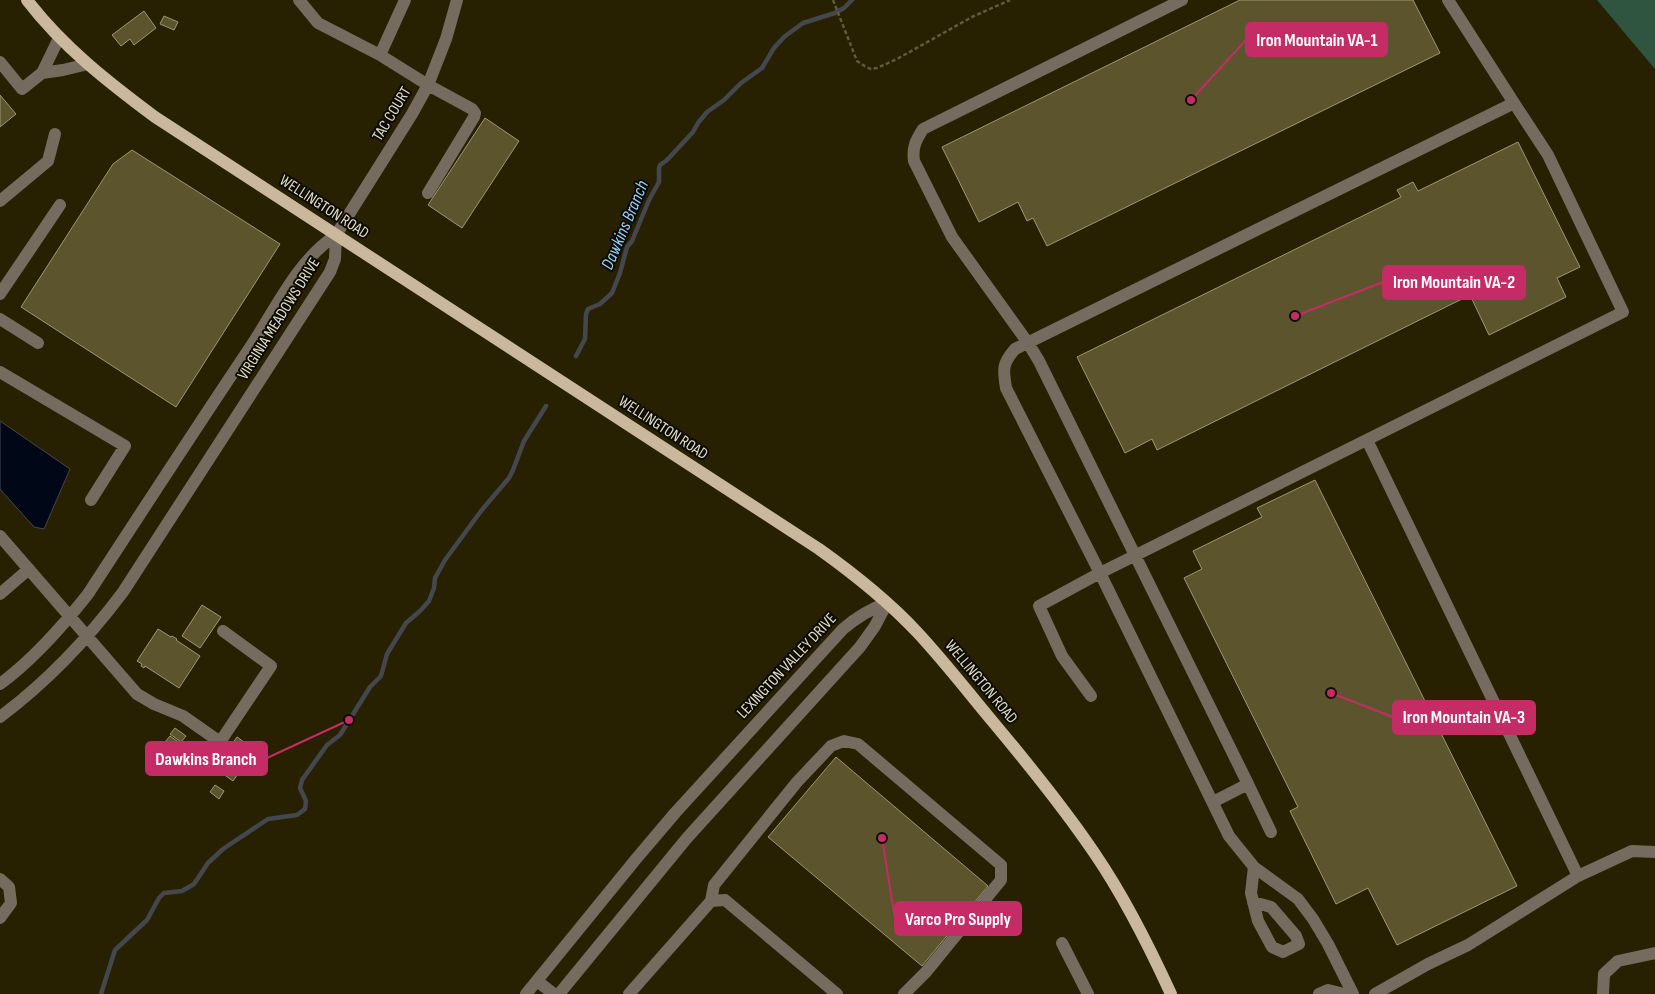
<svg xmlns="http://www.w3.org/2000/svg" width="1655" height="994" font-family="'Sofia Sans Condensed',sans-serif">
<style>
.forest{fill:#2f5540}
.water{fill:#000818;stroke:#44484e}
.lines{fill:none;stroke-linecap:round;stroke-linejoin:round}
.stream{stroke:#44484e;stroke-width:4.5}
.building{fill:#5c542c;stroke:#9e9774}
.path{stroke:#605a3f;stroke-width:2.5;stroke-dasharray:4 2.5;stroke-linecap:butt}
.minor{stroke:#756c5f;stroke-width:12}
.major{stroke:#cab89d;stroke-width:12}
.labels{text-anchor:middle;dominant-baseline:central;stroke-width:4;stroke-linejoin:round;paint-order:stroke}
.street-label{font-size:16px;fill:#e1ddcb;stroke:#0e0b02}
.water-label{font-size:18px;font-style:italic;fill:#94cffc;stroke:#0e0b02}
.leader{fill:none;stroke:#c52c66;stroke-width:2}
.callout-dot{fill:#c52c66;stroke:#0e0b02;stroke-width:2}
.callout{fill:#c52c66;stroke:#c52c66;stroke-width:2}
.callout-label{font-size:18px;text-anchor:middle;font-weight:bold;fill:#fff}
</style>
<rect width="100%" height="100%" fill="#282101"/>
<path class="forest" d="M1597 0H1655V69Z"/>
<path class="water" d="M0 421 70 469 44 529 34 527 0 489Z"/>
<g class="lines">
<path class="stream" d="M576 356 585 339 586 314 588 309 600 304 612 293 620 273 627 247 632 241 649 200 659 182V168L660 165 667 160 693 132 698 123 707 112 724 100 741 83 762 68 774 48 784 37 803 23 835 13 844 8 852 0
M101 994 115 950 147 920 159 898 164 893 182 891 194 884 208 863 223 849 268 819 297 815 305 809 306 801 300 788 302 780 327 745 340 735 370 687 381 676 387 654 406 623 420 611 429 601 434 588 435 578 445 560 481 511 509 478 513 470 524 441 546 406"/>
</g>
<path class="building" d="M1240 0H1413L1440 53 1047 246 1033 218 1027 221 1018 202 979 222 942 147Z
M144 11 156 28 134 45 130 39 121 46 112 35Z
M164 16 178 22 174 30 160 24Z
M0 95 16 114 0 127Z
M485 118 519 141 462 228 428 205Z
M1518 142 1580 267 1557 278 1566 297 1489 335 1470 295 1157 450 1152 439 1125 453 1077 357 1401 197 1397 190 1413 182 1418 191Z
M132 150 280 244 176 407 21 307 113 164Z
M1315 480 1517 886 1397 945 1368 888 1336 904 1290 811 1298 807 1184 578 1202 569 1193 551 1262 517 1257 508Z
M202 605 221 617 200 648 182 636Z
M158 629 171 637 172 636 177 639 176 640 200 656 179 688 145 666 144 668 141 666 142 664 137 661Z
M175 728 186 736 181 742 170 734Z
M170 736 177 741 172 747 165 742Z
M237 737 255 750 233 781 215 768Z
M836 757 988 886 922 966 768 837Z
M215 785 224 791 219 799 210 792Z"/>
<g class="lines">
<path class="path" d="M833 0 857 61 866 67 871 69 877 68 897 59 972 17 1010 0"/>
<path class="minor" d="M299 0 318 23 380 55 428 85 472 109 475 113 474 117 428 193
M1182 0 923 129C916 140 912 147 914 161L952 237 1028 343 1039 361 1248 784 1213 802
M380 55 405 0
M0 62 22 89 42 73 59 38
M42 73 63 70 88 64
M0 201 48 161 55 134
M0 294 60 205
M0 319 38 343
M0 372 125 446 91 500
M1367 440 1578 876
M0 536 137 694 154 704 183 716 220 742 271 666 223 631
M0 594 29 569
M0 684C34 659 62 627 88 594 142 511 196 428 251 346 277 307 297 261 336 235L412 114 428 85 446 39 457 0
M1091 696 1062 656 1039 606 1100 573 1623 312 1548 155 1514 103
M0 717C48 681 87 640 123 592L330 272 335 259 336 235
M1248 784 1271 832
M0 879 9 887 11 903 0 918
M711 901 725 900 837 994
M1253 902 1271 907 1296 936 1299 944 1283 952 1272 947 1258 921 1251 893 1254 867
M1062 943 1088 994
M537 981 554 994
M526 994 636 859 675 813 843 629C857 617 870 609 887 603
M559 994 687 838 860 647 875 626 887 603
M629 994 711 901 714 885 797 782 831 746 844 741 858 744 1001 865V880L926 972 904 994
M1319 994 1328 990 1344 994
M1353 994 1328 944 1313 919 1298 899 1254 867 1229 836 1100 573 1006 388C1003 369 1002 364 1015 349L1514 103 1448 0
M1375 994 1428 964 1468 945 1578 876 1632 851 1655 852
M1603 994 1604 974 1618 961 1655 953"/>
<path class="major" d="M27 0C63 47 108 82 155 117L819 549C854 574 888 601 917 632 944 661 968 692 993 722 1029 765 1064 808 1095 854 1125 898 1149 946 1171 994"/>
</g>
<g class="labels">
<g class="street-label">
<text transform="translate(392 114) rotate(-59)">TAC COURT</text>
<text transform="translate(324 207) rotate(33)">WELLINGTON ROAD</text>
<text transform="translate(279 319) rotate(-58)">VIRGINIA MEADOWS DRIVE</text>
<text transform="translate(663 428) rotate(33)">WELLINGTON ROAD</text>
<text transform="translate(787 666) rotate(-47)">LEXINGTON VALLEY DRIVE</text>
<text transform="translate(981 682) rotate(50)">WELLINGTON ROAD</text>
</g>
<g class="water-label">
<text transform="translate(625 225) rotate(-67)">Dawkins Branch</text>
</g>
</g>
<path class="leader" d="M1191 100L1246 40M1295 316L1383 282M1331 693L1393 717M349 720L267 758M882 838L895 919"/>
<g class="callout-dot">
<circle cx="1191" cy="100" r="5"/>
<circle cx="1295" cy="316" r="5"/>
<circle cx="1331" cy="693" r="5"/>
<circle cx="349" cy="720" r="5"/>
<circle cx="882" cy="838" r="5"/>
</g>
<g class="callout">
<rect x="1246" y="23" width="141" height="33" rx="5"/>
<rect x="1383" y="266" width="142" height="33" rx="5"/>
<rect x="1393" y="701" width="142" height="33" rx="5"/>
<rect x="146" y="742" width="121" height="33" rx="5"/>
<rect x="895" y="902" width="126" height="33" rx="5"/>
</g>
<g class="callout-label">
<text x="1317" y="46">Iron Mountain VA-1</text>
<text x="1454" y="288">Iron Mountain VA-2</text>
<text x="1464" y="723">Iron Mountain VA-3</text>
<text x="206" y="765">Dawkins Branch</text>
<text x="958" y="925">Varco Pro Supply</text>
</g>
</svg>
